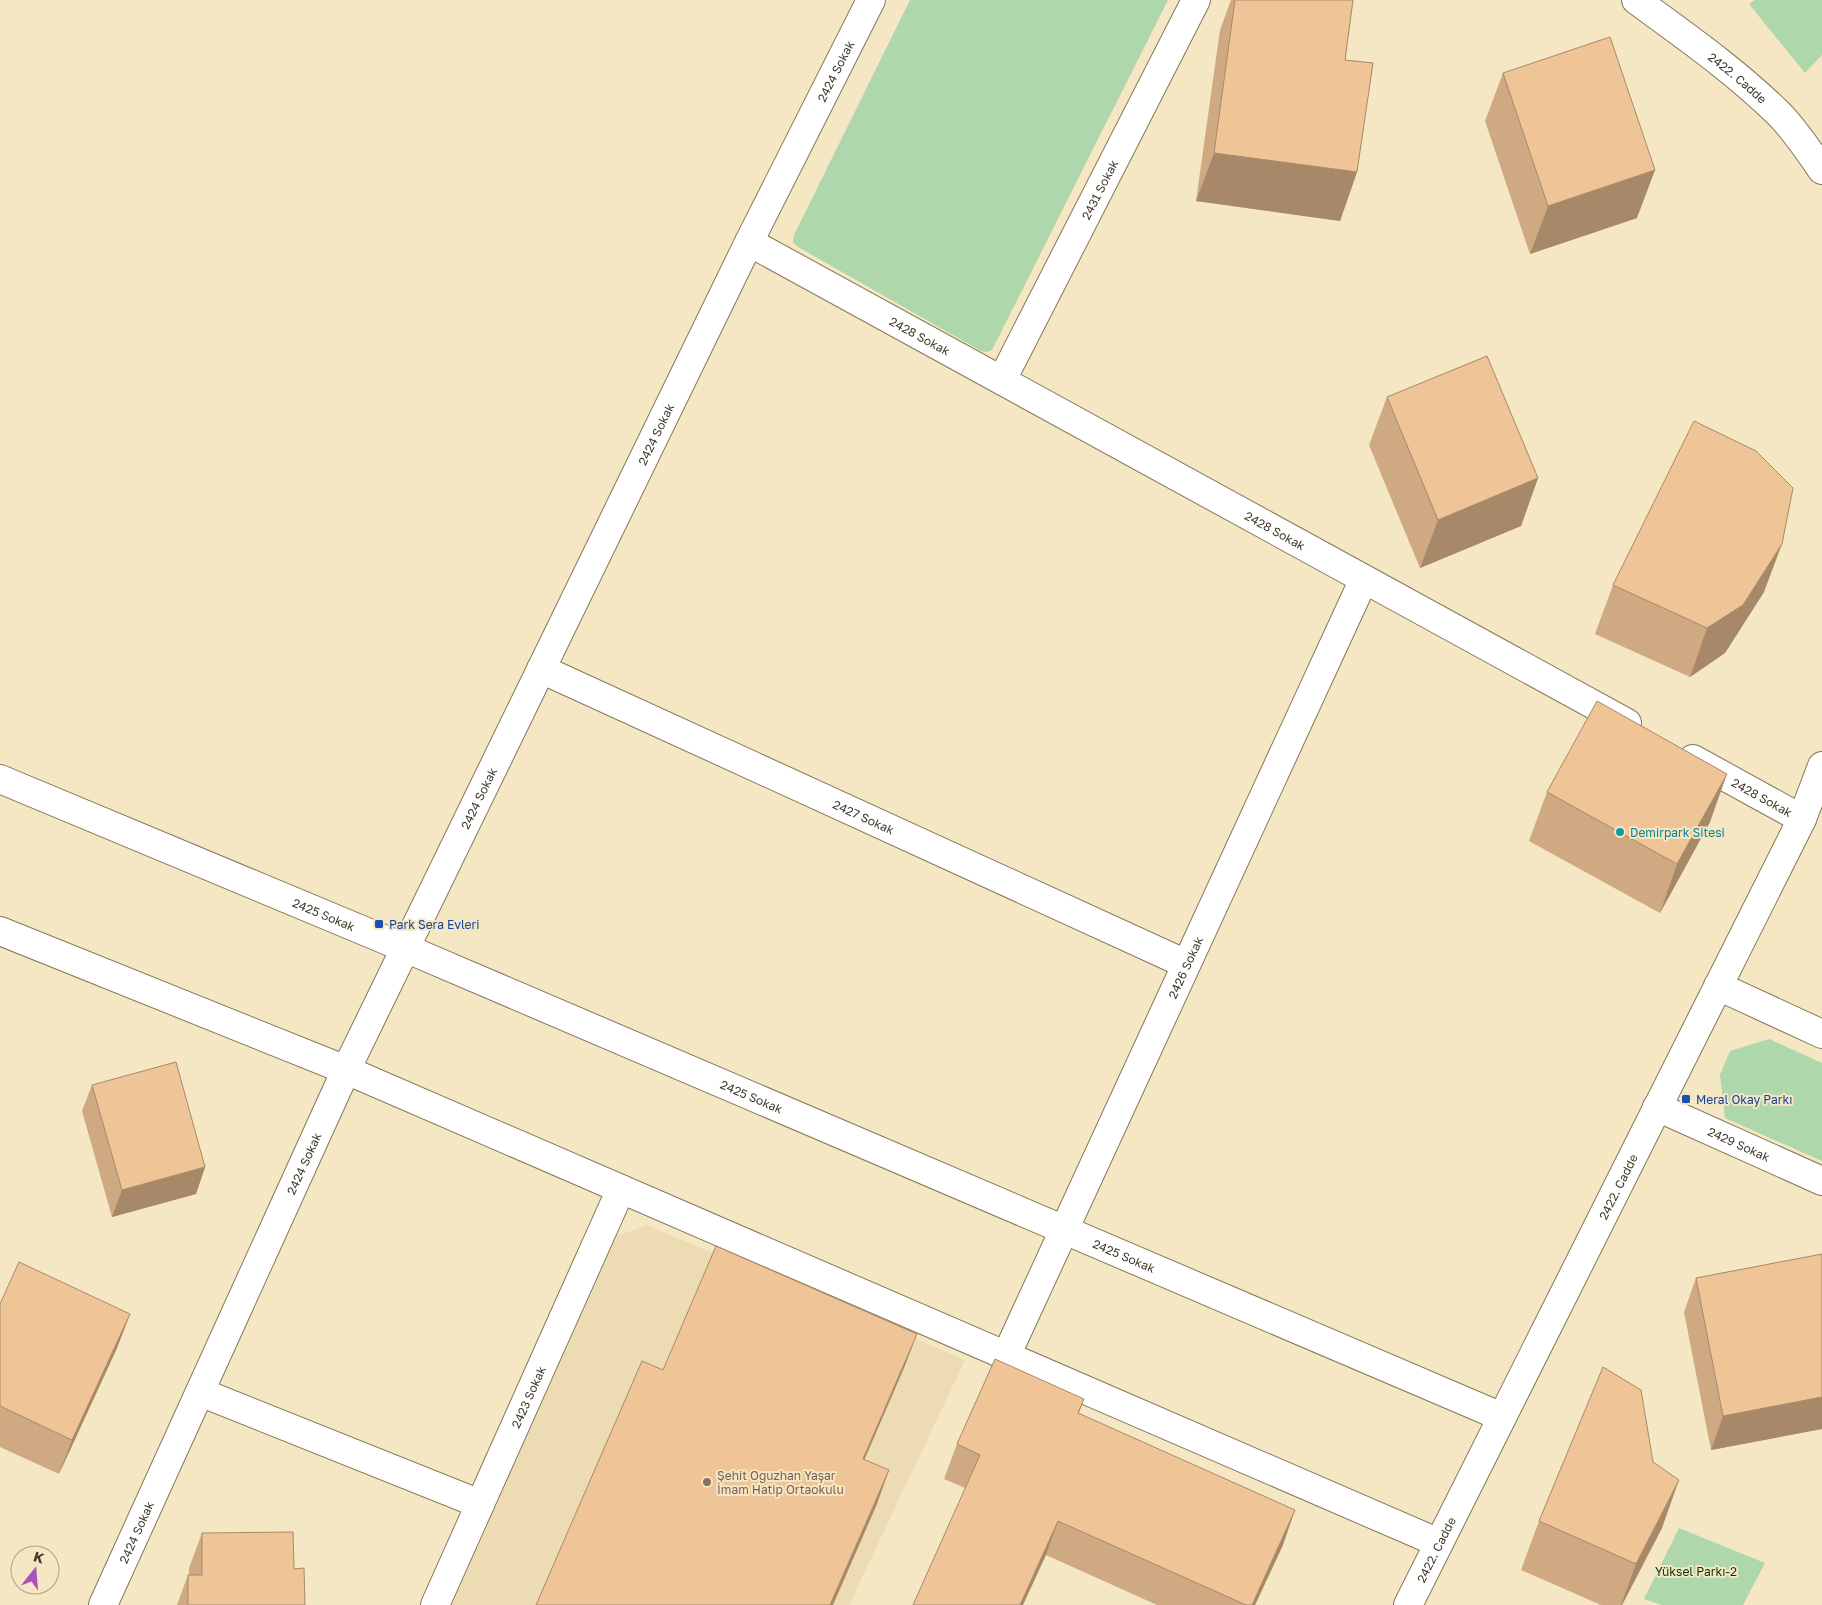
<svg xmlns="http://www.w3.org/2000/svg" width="1822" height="1605" font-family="'Golos Text',sans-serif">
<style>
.built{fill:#eddcb3}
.green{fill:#aed7ab}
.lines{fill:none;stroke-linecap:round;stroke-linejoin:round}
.minor-casing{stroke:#847758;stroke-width:30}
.minor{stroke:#fff;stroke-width:28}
.wall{fill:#cea981}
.shaded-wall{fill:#a78969}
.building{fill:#efc496;stroke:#a78969}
.culture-dot{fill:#0f9aa8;stroke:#f5e6c4;stroke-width:2}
.transit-dot{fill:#1a4fb4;stroke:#f5e6c4;stroke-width:2}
.education-dot{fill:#8d6e63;stroke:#f5e6c4;stroke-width:2}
.labels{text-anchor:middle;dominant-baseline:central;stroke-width:4;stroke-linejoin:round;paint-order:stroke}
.street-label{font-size:12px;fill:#403a2d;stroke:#f5e6c4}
.culture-label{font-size:12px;fill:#0d838f;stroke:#f5e6c4;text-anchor:start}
.transit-label{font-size:12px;fill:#164399;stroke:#f5e6c4;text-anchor:start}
.education-label{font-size:12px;fill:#785e54;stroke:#f5e6c4;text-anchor:start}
.park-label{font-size:12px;fill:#083609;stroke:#f5e6c4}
</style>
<rect width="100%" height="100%" fill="#f5e6c4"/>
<path class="built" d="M647 1225 965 1360 849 1605H452L617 1236Z"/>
<path class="green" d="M910 0H1168L992 350 987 352 981 351 798 247 793 242 794 235Z
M1755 0H1822V55L1805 73 1749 4Z
M1769 1039 1822 1063V1161L1725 1118 1720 1075 1730 1051Z
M1679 1528 1765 1563 1743 1605H1662L1644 1599Z"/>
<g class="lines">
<defs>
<g id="minor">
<path id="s1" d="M1636 0C1685 36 1734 70 1777 112 1792 126 1811 154 1822 170"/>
<path id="s2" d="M749 242 1627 723"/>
<path id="s3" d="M1002 380 1196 0"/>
<path id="s4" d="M541 669 1186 964"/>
<path id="s5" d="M1693 759 1802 819"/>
<path id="s6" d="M0 779 405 948 1502 1417"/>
<path d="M0 931 346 1070 1439 1543"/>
<path d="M1718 986 1822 1034"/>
<path id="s7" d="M1657 1107 1822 1181"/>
<path id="s8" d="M1006 1356 1364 579"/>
<path d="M200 1392 480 1504"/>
<path id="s9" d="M103 1605 346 1070 749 242 871 0"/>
<path id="s10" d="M435 1605 621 1189"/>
<path id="s11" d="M1408 1605 1802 819 1822 766"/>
</g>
</defs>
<use href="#minor" class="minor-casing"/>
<use href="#minor" class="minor"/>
</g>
<path class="wall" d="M1231 0H1353L1345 60 1357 172 1340 221 1196 201 1220 30Z
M1503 73 1637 218 1530 254 1485 121Z
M1387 397 1538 478 1521 526 1420 568 1369 445Z
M1613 585 1764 592 1725 653 1690 677 1595 634Z
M1547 792 1710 822 1660 913 1529 841Z
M92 1085 205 1167 196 1194 112 1217 82 1111Z
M1822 1254V1429L1711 1450 1684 1312 1696 1278Z
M0 1304 130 1314 117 1348 59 1474 0 1447Z
M1084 1399 1079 1413 1283 1545 1255 1605H1157L1046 1555 965 1488 944 1479 957 1444Z
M1539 1521 1662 1528 1622 1605H1601L1521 1570Z
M202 1533 294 1569 305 1605H177L188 1575H189V1568Z"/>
<path class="shaded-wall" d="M1214 153 1357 172 1340 221 1196 201Z
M1655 170 1637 218 1530 254 1548 206Z
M1538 478 1521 526 1420 568 1438 520Z
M1782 544 1764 592 1725 653 1690 677 1707 628Z
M1727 774 1710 822 1660 913 1677 864Z
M205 1167 196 1194 112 1217 122 1190Z
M130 1314 117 1348 59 1474 72 1440Z
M917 1334 904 1368 850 1493 863 1459Z
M1822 1397V1429L1711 1450 1723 1416Z
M889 1470 877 1504 833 1605H830Z
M1679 1480 1662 1528 1622 1605H1621L1636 1564Z
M1295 1510 1283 1545 1255 1605H1252Z
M1058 1521 1046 1555 1023 1605H1020Z"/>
<path class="building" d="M1235 0H1353L1345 60 1373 63 1357 172 1214 153Z
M1610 37 1655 170 1548 206 1503 73Z
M1487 356 1538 478 1438 520 1387 397Z
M1694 421 1756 451 1793 488 1782 544 1743 605 1707 628 1613 585Z
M1597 701 1727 774 1677 864 1547 792Z
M176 1062 205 1167 122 1190 92 1085Z
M716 1246 917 1334 863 1459 889 1470 830 1605H536L642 1361 663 1370Z
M1822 1254V1397L1723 1416 1696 1278Z
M19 1262 130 1314 72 1440 0 1406V1304Z
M995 1359 1084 1399 1078 1413 1295 1510 1252 1605H1246L1058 1521 1020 1605H913L980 1455 957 1444Z
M1603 1367 1641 1390 1653 1462 1679 1480 1636 1564 1539 1521Z
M293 1532 294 1569 304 1568 305 1605H188V1575H202V1533Z"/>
<circle class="culture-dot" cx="1620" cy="832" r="5"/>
<g class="transit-dot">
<rect x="374" y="919" width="10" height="10" rx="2.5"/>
<rect x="1681" y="1094" width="10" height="10" rx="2.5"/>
</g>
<circle class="education-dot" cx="707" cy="1482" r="5"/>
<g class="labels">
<g class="street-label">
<text stroke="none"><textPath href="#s9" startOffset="1700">2424 Sokak</textPath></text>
<text stroke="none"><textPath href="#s1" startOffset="128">2422. Cadde</textPath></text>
<text stroke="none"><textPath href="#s3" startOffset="214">2431 Sokak</textPath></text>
<text stroke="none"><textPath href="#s2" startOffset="195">2428 Sokak</textPath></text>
<text stroke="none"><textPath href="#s9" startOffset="1295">2424 Sokak</textPath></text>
<text stroke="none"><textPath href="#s2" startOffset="600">2428 Sokak</textPath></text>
<text stroke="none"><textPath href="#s5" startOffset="79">2428 Sokak</textPath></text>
<text stroke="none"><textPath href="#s9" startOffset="890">2424 Sokak</textPath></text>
<text stroke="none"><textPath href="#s4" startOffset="355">2427 Sokak</textPath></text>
<text stroke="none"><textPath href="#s6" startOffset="351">2425 Sokak</textPath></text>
<text stroke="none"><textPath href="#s8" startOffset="428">2426 Sokak</textPath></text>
<text stroke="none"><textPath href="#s6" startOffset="816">2425 Sokak</textPath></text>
<text stroke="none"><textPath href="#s7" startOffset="90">2429 Sokak</textPath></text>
<text stroke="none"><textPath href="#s9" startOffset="485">2424 Sokak</textPath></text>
<text stroke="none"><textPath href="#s11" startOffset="468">2422. Cadde</textPath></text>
<text stroke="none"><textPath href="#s6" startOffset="1221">2425 Sokak</textPath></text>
<text stroke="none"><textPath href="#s10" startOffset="228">2423 Sokak</textPath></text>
<text stroke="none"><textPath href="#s9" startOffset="80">2424 Sokak</textPath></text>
<text stroke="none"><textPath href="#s11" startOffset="62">2422. Cadde</textPath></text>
</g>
<g class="culture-label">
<text x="1630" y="832">Demirpark Sitesi</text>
</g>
<g class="transit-label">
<text x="389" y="924">Park Sera Evleri</text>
<text x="1696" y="1099">Meral Okay Parkı</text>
</g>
<g class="education-label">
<text x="717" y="1475">Şehit Oğuzhan Yaşar<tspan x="717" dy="14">İmam Hatip Ortaokulu</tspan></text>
</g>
<g class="park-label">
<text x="1696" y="1571">Yüksel Parkı-2</text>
</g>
</g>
<g transform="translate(35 1570) rotate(17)"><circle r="24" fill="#f5e6c4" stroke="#ada188"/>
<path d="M0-4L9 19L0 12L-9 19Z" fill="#ab51bd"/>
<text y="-8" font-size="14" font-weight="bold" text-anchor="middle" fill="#403a2d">K</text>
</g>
</svg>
